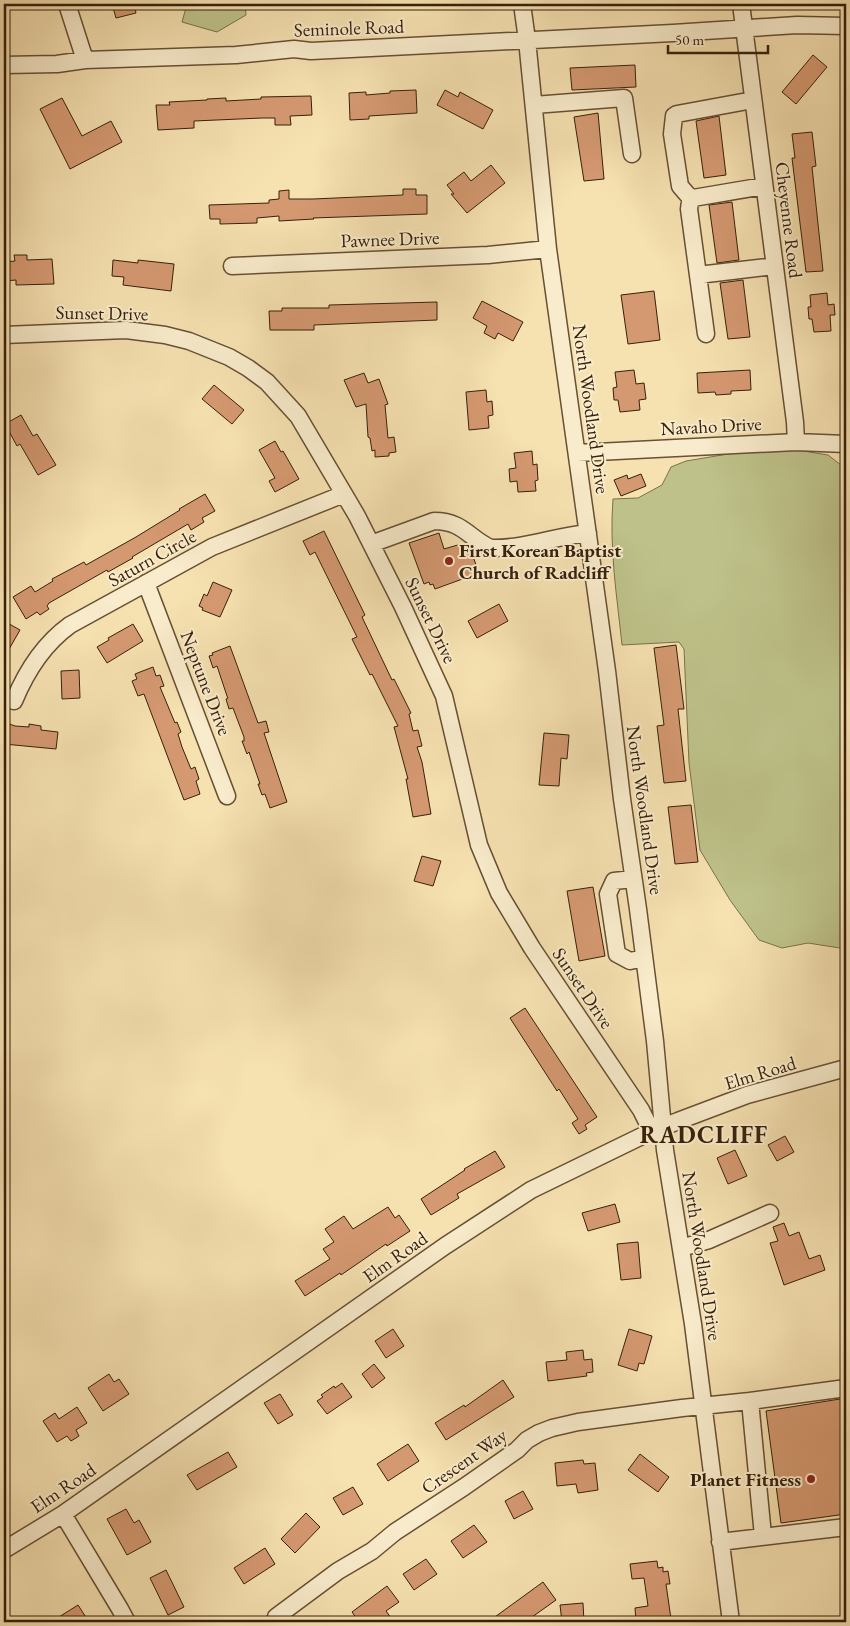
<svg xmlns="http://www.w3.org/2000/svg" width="850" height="1626" font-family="'EB Garamond',serif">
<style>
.green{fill:#bec28a;stroke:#7a714a}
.building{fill:#d59971;stroke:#37200b}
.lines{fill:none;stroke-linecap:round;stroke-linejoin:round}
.minor-casing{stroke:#675034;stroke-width:19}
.minor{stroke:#f9eccc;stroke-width:16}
.poi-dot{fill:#8f2418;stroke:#f9eccc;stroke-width:2}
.labels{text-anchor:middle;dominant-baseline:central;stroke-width:4;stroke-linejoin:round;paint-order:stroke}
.street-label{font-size:19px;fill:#37200b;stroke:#f9eccc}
.poi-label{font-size:19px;font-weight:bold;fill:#37200b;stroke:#f9eccc;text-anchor:start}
.district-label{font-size:24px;font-weight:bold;letter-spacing:1px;fill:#37200b;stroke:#f9eccc}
</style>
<rect width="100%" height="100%" fill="#f6e1b1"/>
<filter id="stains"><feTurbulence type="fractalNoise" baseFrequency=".004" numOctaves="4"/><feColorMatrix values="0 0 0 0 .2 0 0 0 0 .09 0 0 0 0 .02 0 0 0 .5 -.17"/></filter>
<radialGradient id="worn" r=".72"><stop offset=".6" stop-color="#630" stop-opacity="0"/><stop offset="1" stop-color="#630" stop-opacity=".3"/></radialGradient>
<path class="green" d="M187 4H245L246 15 217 32 182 22Z
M791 449 828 455 846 469V949L808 943 782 948 759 940 730 900 700 850 689 763 684 649 679 642 622 645C617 597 609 548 613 499L638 498 662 485 671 467 686 461 734 453Z"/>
<path class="building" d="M112 4H134L136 13 116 18Z
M813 55 827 67 796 104 782 92Z
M635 65 636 87 572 90 570 68Z
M416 90 417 113 369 116V119L350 120 349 93 366 92V95L390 93V91Z
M445 90 458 97 460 92 493 110 483 129 437 105Z
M311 96 312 115 290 116 291 125H275V118H262L194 121V128L158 130 156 105H170L169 102 207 100V99L226 98V101L261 99V97Z
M62 98 82 136 111 121 122 142 70 169 40 109Z
M598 113 604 179 584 181 574 117Z
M719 116 726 175 704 178 696 121Z
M812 132 816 166 812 167 823 271 806 272 792 158H795L792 134Z
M491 165 505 183 467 213 451 194H454L447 185 464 172 471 181Z
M403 189H416V195H427V214L313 218 314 219 279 221V216L257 218V223L220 224V219H210L209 205 269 203V200L279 199V191L289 190V199H313L403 195Z
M732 202 739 260 717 263 709 205Z
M14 255H27V260L52 259 54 284 16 285V280L4 281V262L15 261Z
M113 260 138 263V260L174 264 171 291 123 285 124 277 112 276Z
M743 280 750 337 728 339 720 283Z
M654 291 660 340 628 344 621 295Z
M827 293 828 305 834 304 835 315H830L831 331 814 332 812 319H809L808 307H811L810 295Z
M482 301 523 322 513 341 498 333 495 339 484 333 487 326 473 318Z
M437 302V320L314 325V330H270L269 311H282V308H329V305Z
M634 370 636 384 644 383 646 399 639 400 640 410 620 412 618 400H614L613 388 617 387 615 372Z
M750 370 751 390 731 391V394L716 395 715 392 698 393 697 373Z
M364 373 368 383 379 379 388 404 385 405 388 438 394 437 396 452 389 453V456L375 457V450L372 451 370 438 368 437 366 404 356 407 344 380Z
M214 385 244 410 232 424 202 399Z
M486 390 487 402 492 401 493 415 488 416 489 428 469 430 466 392Z
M21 415 33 436 37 434 56 465 38 475 20 444 17 446 5 424Z
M275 441 281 452 283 451 299 479 275 492 269 481 275 478 259 450Z
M532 451 533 465 537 464 538 480 535 481 536 491 518 492 517 481 510 482 509 469 516 468 514 453Z
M641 474 646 486 621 496 614 480 627 475 628 479Z
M205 494 215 511 202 518 204 522 191 530 188 524 132 557 133 558 108 572 107 570 49 603 47 606 49 609 40 615 37 612 26 619 13 597 31 586 35 592 53 581 52 579 84 562 86 565 136 537 180 510 179 509Z
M324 531 365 615 362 617 392 680 394 679 411 713 409 714 413 731 418 730 422 746 417 747 422 762 431 814 413 817 406 779H408L394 727 398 726 372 674 370 675 352 639 357 637 315 552 310 555 303 541Z
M439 533 444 549 461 544 464 553 471 551 479 573 435 589 433 584 430 585 429 582 424 584 409 543Z
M213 582 232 590 220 617 202 610 203 608 199 606 204 594 207 596Z
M499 604 508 621 477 638 468 621Z
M4 621 20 630 4 658Z
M133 624 143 641 107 663 97 647 109 640 108 638Z
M676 645 684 709H678L686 781 664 783 657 726 664 725 654 648Z
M230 646 258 723 266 721 269 732 264 733 287 802 270 808 265 794 262 795 258 784H260L249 752 247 754 242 741H244V737L233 708 229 709 226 699 228 698 227 696 217 666 213 668 209 656 213 655 212 653Z
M153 667 156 676 160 675 164 686 160 687 175 723 177 722 181 732 178 734 182 747 191 769 195 767 199 779 196 781 200 794 184 800 144 694 138 696 132 681 137 679 135 674Z
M79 670 80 698 62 699 61 671Z
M4 722 15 726 29 727V724L41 726V730L58 732 56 749 4 744Z
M544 733 569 735 567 759 561 758 559 786 539 785Z
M691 805 698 862 675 864 668 807Z
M422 856 441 861 433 886 414 881Z
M593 887 605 956 579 961 567 891Z
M525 1008 597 1117 585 1125 587 1129 579 1134 572 1123 578 1119 559 1089 557 1091 510 1018Z
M785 1136 794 1152 777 1161 768 1145Z
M735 1150 747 1176 728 1184 717 1158Z
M495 1151 505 1167 457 1194 459 1198 431 1215 421 1199 465 1170 464 1169Z
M615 1204 620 1222 588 1231 582 1213Z
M388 1207 395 1218 399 1215 410 1231 387 1246 386 1244 341 1275 340 1273 305 1296 295 1281 330 1259 323 1249 334 1242 325 1229 344 1216 353 1229Z
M784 1223 789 1236 799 1232 809 1259 820 1255 825 1270 784 1285 770 1243 778 1241 773 1227Z
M638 1242 641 1278 621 1280 617 1244Z
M393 1329 404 1346 386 1358 375 1341Z
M629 1329 652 1336 644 1364 639 1363 637 1371 618 1365Z
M583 1350 584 1360 592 1359 593 1372 586 1373 587 1376 548 1381 546 1362 567 1360 566 1352Z
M374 1364 385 1378 372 1388 362 1374Z
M109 1374 114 1382 119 1379 129 1394 103 1411 88 1388Z
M503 1380 514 1397 446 1440 435 1423 464 1405 465 1407Z
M342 1383 352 1397 327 1414 317 1401 323 1397 321 1395 334 1386 335 1388Z
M280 1394 293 1415 278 1424 264 1403Z
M846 1398V1514L781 1523 766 1411Z
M77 1407 87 1423 76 1430 79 1436 71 1441 67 1436 57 1442 43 1421 55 1413 59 1419Z
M408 1444 419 1461 388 1481 377 1464Z
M228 1452 237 1467 197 1490 187 1475Z
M640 1454 669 1477 658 1492 628 1470Z
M583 1460 584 1464 595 1463 598 1490 578 1493 576 1484 557 1486 555 1463Z
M353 1487 363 1504 343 1515 333 1498Z
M523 1491 533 1509 514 1519 505 1501Z
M126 1509 134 1523 139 1520 151 1542 127 1555 107 1519Z
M306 1513 320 1527 295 1553 281 1539Z
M474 1525 487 1542 463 1558 451 1541Z
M265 1548 275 1564 244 1584 234 1568Z
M426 1559 437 1574 414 1590 403 1574Z
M657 1561 658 1568 663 1567V1572L668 1571 670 1584H666L671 1619 636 1622 635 1608 648 1606 644 1578 632 1579 630 1564Z
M166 1570 184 1607 168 1615 150 1578Z
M543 1582 556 1600 525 1622H488Z
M387 1586 399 1602 386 1611 394 1622H359L352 1612Z
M583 1603 584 1622H562L560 1605Z
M78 1605 89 1622H51Z"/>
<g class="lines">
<defs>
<path id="minor" d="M67 4 85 60
M522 4 527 40 548 249 607 671 622 799 638 909 655 1041 665 1150 693 1324 731 1622
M741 4 795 422 796 442
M4 65 57 64 85 60 116 59 236 55 294 49 311 51 673 33 797 25 846 26
M534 105 624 98 632 154
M692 200 680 186 672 134 674 116 677 114 753 100
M232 266 488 255 548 249
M698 275 775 266
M706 334 689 209 690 202 693 198 764 186
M4 335 126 330 165 335 189 341 229 357 248 368 267 382 298 416 357 516 403 607 444 696 479 845 499 893 532 948 641 1110 652 1132
M577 453 796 442 846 444
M371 544 434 521C464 521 469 539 491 548 524 549 556 536 588 533
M146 583 227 796
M14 701C26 672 45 643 70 625L212 547 344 494
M633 879 614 881 608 894 617 954 630 961 644 958
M681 1248 709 1240 770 1213
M750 1401 846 1388
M63 1514 120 1609 127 1622
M720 1542 846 1527
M4 1550 63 1514 445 1246 531 1190 644 1135 678 1121 747 1095 846 1068
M276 1617 338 1571 372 1551 395 1532 464 1487 517 1450 527 1440 539 1433 552 1428 578 1422 682 1408 750 1401 763 1536"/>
</defs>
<use href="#minor" class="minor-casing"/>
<use href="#minor" class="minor"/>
</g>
<g class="poi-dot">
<circle cx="449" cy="561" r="5"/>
<circle cx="811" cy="1479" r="5"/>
</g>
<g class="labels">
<g class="street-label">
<text transform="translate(349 28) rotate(-2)">Seminole Road</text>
<text transform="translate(789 220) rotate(83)">Cheyenne Road</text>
<text transform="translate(390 239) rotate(-2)">Pawnee Drive</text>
<text transform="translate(102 313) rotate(1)">Sunset Drive</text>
<text transform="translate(591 409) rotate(82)">North Woodland Drive</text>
<text transform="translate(711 426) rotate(-3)">Navaho Drive</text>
<text transform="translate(152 558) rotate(-29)">Saturn Circle</text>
<text transform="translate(431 620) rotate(64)">Sunset Drive</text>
<text transform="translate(206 683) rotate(69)">Neptune Drive</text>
<text transform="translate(645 810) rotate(82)">North Woodland Drive</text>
<text transform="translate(583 988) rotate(56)">Sunset Drive</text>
<text transform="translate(760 1073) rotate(-17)">Elm Road</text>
<text transform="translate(702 1256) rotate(81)">North Woodland Drive</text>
<text transform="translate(395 1257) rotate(-35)">Elm Road</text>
<text transform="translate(464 1461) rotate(-35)">Crescent Way</text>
<text transform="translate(63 1488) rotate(-34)">Elm Road</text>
</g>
<g class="poi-label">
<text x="459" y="550">First Korean Baptist<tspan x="459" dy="22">Church of Radcliff</tspan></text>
<text x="801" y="1479" text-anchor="end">Planet Fitness</text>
</g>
<g class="district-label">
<text x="704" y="1134">RADCLIFF</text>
</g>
</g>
<rect width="850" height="1626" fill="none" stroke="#f6e1b1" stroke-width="20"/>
<rect x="5" y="5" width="840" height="1616" fill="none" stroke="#37200b" stroke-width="2.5"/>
<rect x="10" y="10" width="830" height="1606" fill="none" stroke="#37200b"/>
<path d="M668 45v8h100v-8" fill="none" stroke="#37200b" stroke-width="2.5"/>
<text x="675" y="45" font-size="15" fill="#37200b" stroke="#f9eccc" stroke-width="4" paint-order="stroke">50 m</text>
<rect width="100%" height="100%" filter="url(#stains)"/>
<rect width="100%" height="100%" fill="url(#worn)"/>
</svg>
